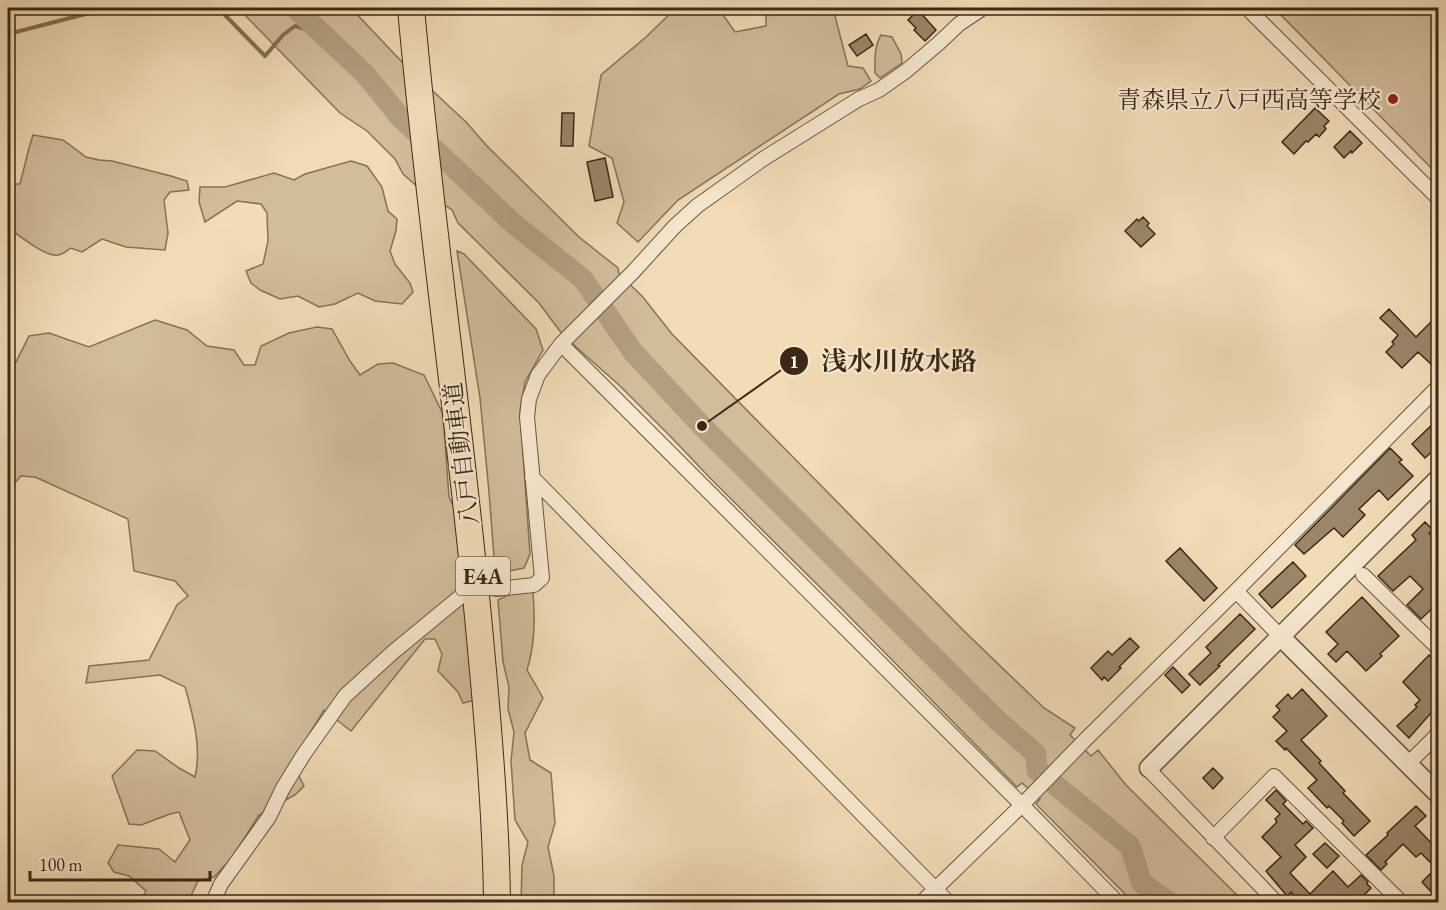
<svg xmlns="http://www.w3.org/2000/svg" width="1446" height="910" font-family="'EB Garamond','Noto Serif JP',serif">
<style>
.green{fill:#d2bd9b;stroke:#867259;stroke-width:1.5}
.lines{fill:none;stroke-linecap:round;stroke-linejoin:round}
.stream{stroke:#836f56;stroke-width:4}
.river{stroke:#b39f80;stroke-width:21}
.building{fill:#9a866a;stroke:#3b2817;stroke-width:1.5}
.minor-casing{stroke:#68553f;stroke-width:16}
.tertiary-casing{stroke:#68553f;stroke-width:21}
.motorway-casing{stroke:#3b2817;stroke-width:28}
.minor{stroke:#f6e8d0;stroke-width:14}
.tertiary{stroke:#f6e8d0;stroke-width:18}
.motorway{stroke:#f1dcb6;stroke-width:26}
.poi-dot{fill:#8f2418;stroke:#f6e8d0;stroke-width:2}
.labels{text-anchor:middle;dominant-baseline:central;stroke-width:4.5;stroke-linejoin:round;paint-order:stroke}
.shield{fill:#f6e8d0;stroke:#73624e;stroke-width:1.5}
.shield-label{font-size:22px;font-weight:bold;fill:#3b2817}
.poi-label{font-size:24px;fill:#3b2817;stroke:#f6e8d0;text-anchor:end}
.street-label{font-size:24px;fill:#3b2817;stroke:#f6e8d0}
.leader{fill:none;stroke:#3b2817;stroke-width:2}
.callout-dot{fill:#3b2817;stroke:#f6e8d0;stroke-width:2}
.mark-label{font-size:18px;text-anchor:middle;font-weight:bold;fill:#fff}
.callout-label{font-size:26px;text-anchor:middle;font-weight:bold;fill:#3b2817;stroke:#f6e8d0;stroke-width:4.5;stroke-linejoin:round;paint-order:stroke}
</style>
<rect width="100%" height="100%" fill="#f1dcb6"/>
<filter id="stains"><feTurbulence type="fractalNoise" baseFrequency=".00333" numOctaves="4"/><feColorMatrix values="0 0 0 0 .2 0 0 0 0 .09 0 0 0 0 .02 0 0 0 .5 -.17"/></filter>
<radialGradient id="worn" r=".72"><stop offset=".6" stop-color="#630" stop-opacity="0"/><stop offset="1" stop-color="#630" stop-opacity=".3"/></radialGradient>
<path class="green" d="M238 8H351L402 62 467 123 486 145 579 237 618 268 619 274 642 296 672 334 965 632 1044 708 1075 728 1070 735 1091 756 1098 750 1126 785 1244 902H1133L1036 804 1040 799 1022 783 1017 787 841 608 712 480 671 437 619 385 576 347 559 330 539 303 458 223 452 210 419 188 403 174 395 159 367 131 340 113Z
M676 8H718L735 32 766 26V8H842L835 16 848 66 863 68 871 81 860 89 839 94 678 200 638 242 617 223 624 202 612 158 589 146 601 75 646 37Z
M1274 8H1438V175Z
M881 35 892 37 901 54 902 63 880 78 875 73C875 59 874 47 881 35Z
M33 135 63 140 86 157 99 160 112 161 171 176 187 181 189 190 170 192 164 200 168 233 165 250 126 247 102 239 82 252 71 248C68 250 62 255 58 255 46 258 19 235 8 228V184H20L29 148Z
M351 161 367 166 382 187 388 211 397 219 396 231 390 251 395 264 410 283 413 292 402 304 375 301 358 293 335 304 319 307 298 296 280 299 260 290 251 283 246 271 263 264 268 241 267 213 261 204 237 201 205 222 199 202 200 187H225L274 173 294 180 305 174Z
M457 251 464 254 536 329 543 350 525 382 520 411 530 554 524 568 509 571 495 570 489 492 480 398Z
M155 320 187 330 207 346 234 350 244 365H255L261 346 289 333 317 327 332 329 350 361 360 375 378 364 393 363 424 375 443 414 449 497 456 511 475 700 463 703 458 692 438 671 442 654 435 639H425L351 731 324 710 292 762 304 786 295 795 259 815 232 858 214 877 198 881 188 902H140L146 891 129 876 114 872 108 863 118 845 159 849 175 862 190 840 179 812 170 814 141 825 129 824 112 776 137 750 155 751 179 768 195 777C202 748 193 715 185 687L160 675 86 683 89 666 149 660 177 605 188 596 175 581 134 571 128 519 35 477 21 476 8 490V378L29 336 49 333 89 347Z
M514 592H533C535 619 535 644 527 670L543 698 525 733 530 760 551 773 555 823 548 847 554 876V902H521L522 865 528 842 515 820 511 761 514 732 508 709 509 687 503 662 498 600Z"/>
<g class="lines">
<path class="stream" d="M210 8 221 11 265 56 283 35 295 26 309 30H319
M8 34 109 8"/>
<path class="river" d="M295 8 365 74 401 118 514 224 583 279 633 352 702 426 994 717 1036 754 1037 770 1130 846 1142 883 1169 902"/>
</g>
<path class="building" d="M918 10 936 30 925 41 914 30 916 28 908 20Z
M866 34 873 45 857 56 849 45Z
M1315 108 1329 121 1324 126 1326 129 1319 137 1316 134 1308 142 1306 141 1294 154 1282 142Z
M562 113H574L573 146H561Z
M1350 131 1362 143 1352 153 1351 151 1344 158 1334 147Z
M605 158 613 197 595 201 587 162Z
M1143 217 1149 223 1147 226 1155 234 1141 247 1125 231 1137 219 1139 221Z
M1389 309 1416 337 1438 315V360L1433 366 1418 352 1402 368 1386 352 1394 344 1392 342 1398 335 1380 318Z
M1438 419V446L1425 458 1412 444Z
M1390 448 1402 460 1399 462 1413 476 1388 500 1379 490 1359 509 1365 515 1343 537 1334 528 1304 554 1295 545Z
M1425 522 1433 530 1429 533 1438 543V603L1421 619 1407 605 1423 589 1410 576 1393 591 1378 576 1416 540 1412 535Z
M1180 548 1217 588 1204 601 1166 561Z
M1293 562 1306 576 1272 608 1259 594Z
M1362 597 1399 636 1380 654 1382 656 1366 671 1347 651 1336 662 1328 654 1338 644 1326 632Z
M1240 614 1255 629 1218 665 1220 666 1200 685 1189 674 1211 653 1206 647Z
M1130 638 1139 647 1119 667 1121 668 1108 681 1104 677 1102 680 1091 668 1108 651 1112 655Z
M1429 655 1438 665V705L1409 738 1397 726 1417 707 1415 705 1420 700 1403 682Z
M1173 667 1190 685 1182 693 1165 675Z
M1302 689 1327 716 1301 740 1321 761 1319 763 1345 791 1343 793 1370 821 1354 836 1342 823 1344 821 1329 806 1327 808 1308 788 1317 780 1286 748 1285 750 1276 741 1287 731 1273 717 1280 710 1276 706 1288 694 1292 699Z
M1213 768 1223 778 1213 789 1203 778Z
M1276 790 1286 801 1283 804 1303 824 1306 821 1313 828 1295 845 1306 857 1290 873 1310 894 1333 871 1348 887 1361 875 1368 882 1367 884 1371 888 1356 903H1300L1291 892 1287 896 1266 871 1281 857 1262 837 1277 822 1275 819 1280 814 1266 800Z
M1416 806 1426 816 1415 826 1438 850V899L1422 882 1436 868 1421 853 1416 857 1403 844 1385 862 1387 864 1381 870 1366 855 1388 835 1387 833Z
M1325 843 1339 856 1327 868 1313 854Z"/>
<g class="lines">
<defs>
<path id="minor" d="M1247 8 1438 198
M561 344 1022 805 1117 902
M532 477 948 902
M1363 575 1438 648
M496 589 534 585 542 578 527 417 529 399 538 375 561 344 633 272 675 226 697 206 763 159 859 99 879 90 906 71 939 43 959 24 983 8
M1236 591 1281 637
M1408 764 1438 734
M1149 768 1150 771 1276 902
M1213 838 1274 776 1401 902
M213 902 221 884 269 817 283 788 304 754 345 696 392 653 460 597 471 591
M922 902 1022 805 1086 739 1236 591 1438 387"/>
<path id="tertiary" d="M1281 637 1438 794
M1149 768C1246 672 1342 575 1438 479"/>
<path id="motorway" d="M411 8C430 222 462 435 481 649 489 733 496 818 497 902"/>
</defs>
<use href="#minor" class="minor-casing"/>
<use href="#tertiary" class="tertiary-casing"/>
<use href="#motorway" class="motorway-casing"/>
<use href="#minor" class="minor"/>
<use href="#tertiary" class="tertiary"/>
<use href="#motorway" class="motorway"/>
</g>
<circle class="poi-dot" cx="1393" cy="99" r="6"/>
<g class="labels">
<rect class="shield" x="456" y="557" width="54" height="38" rx="4.5"/>
<g class="shield-label">
<text x="483" y="576">E4A</text>
</g>
<g class="poi-label">
<text x="1381" y="99">青森県立八戸西高等学校</text>
</g>
<g class="street-label">
<text transform="translate(461 454) rotate(-97)">八戸自動車道</text>
</g>
</g>
<path class="leader" d="M702 426L794 361"/>
<g class="callout-dot">
<circle cx="702" cy="426" r="6"/>
<circle cx="794" cy="361" r="15"/>
</g>
<g class="mark-label">
<text x="794" y="368">1</text>
</g>
<g class="callout-label">
<text x="899" y="370">浅水川放水路</text>
</g>
<rect width="1446" height="910" fill="none" stroke="#f1dcb6" stroke-width="30"/>
<rect x="9" y="9" width="1428" height="892" fill="none" stroke="#3b2817" stroke-width="3"/>
<rect x="15" y="15" width="1416" height="880" fill="none" stroke="#3b2817" stroke-width="1.5"/>
<path d="M30 871v9h180v-9" fill="none" stroke="#3b2817" stroke-width="3"/>
<text x="39" y="871" font-size="18" fill="#3b2817" stroke="#f6e8d0" stroke-width="4.5" paint-order="stroke">100 m</text>
<rect width="100%" height="100%" filter="url(#stains)"/>
<rect width="100%" height="100%" fill="url(#worn)"/>
</svg>
